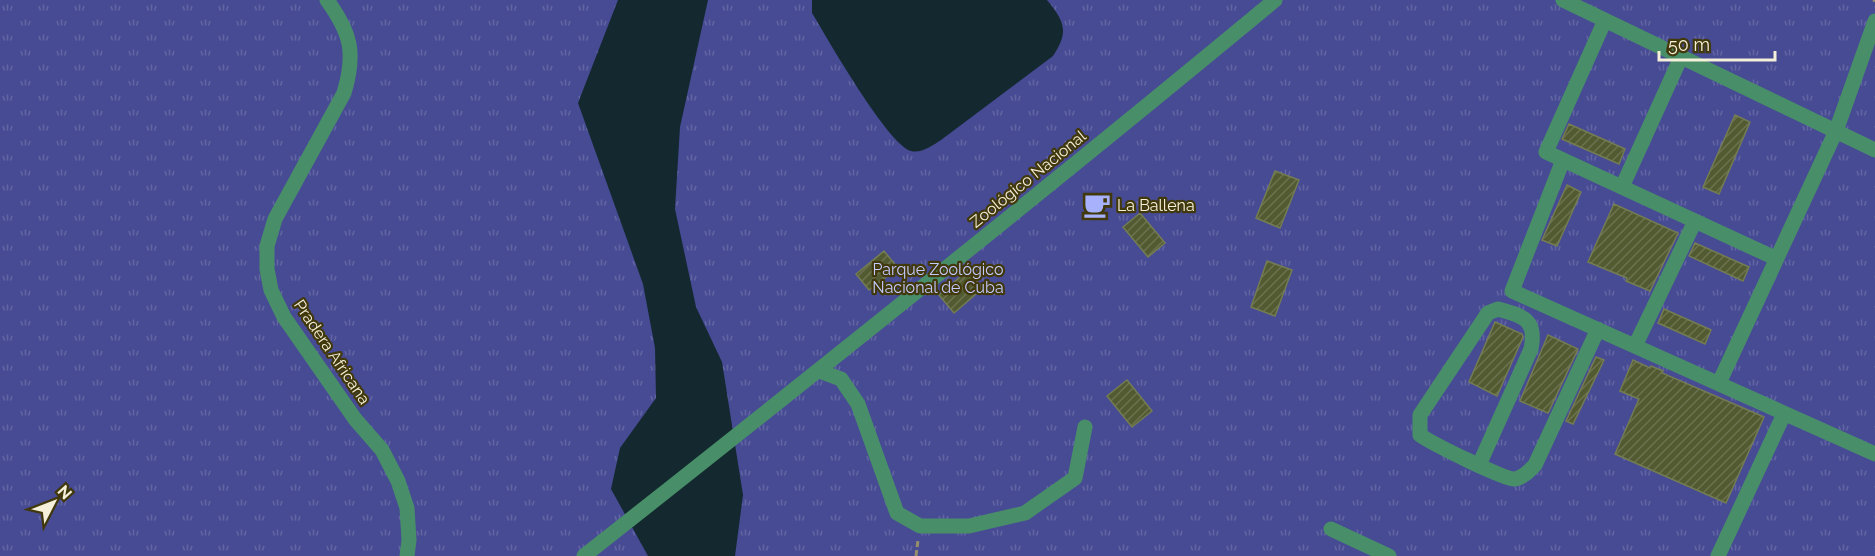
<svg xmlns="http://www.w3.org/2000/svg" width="1875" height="556" font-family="Raleway,sans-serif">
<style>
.park{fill:url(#park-tufts)}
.water{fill:#14292f}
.building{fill:url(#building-hatch);stroke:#737c52;stroke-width:1.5}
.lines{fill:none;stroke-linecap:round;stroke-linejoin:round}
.path{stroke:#958e6b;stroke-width:3;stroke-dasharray:6 3;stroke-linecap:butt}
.minor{stroke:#488f69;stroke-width:15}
.labels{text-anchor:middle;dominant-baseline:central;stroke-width:4.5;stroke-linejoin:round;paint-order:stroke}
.street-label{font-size:16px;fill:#f5f0d9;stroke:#41380c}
.poi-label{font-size:16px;fill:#f5f0d9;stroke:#41380c;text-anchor:start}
.park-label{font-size:16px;fill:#c3cafd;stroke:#41380c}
</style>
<defs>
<pattern id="park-tufts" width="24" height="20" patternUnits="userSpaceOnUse" patternTransform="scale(1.5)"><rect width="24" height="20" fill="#474b94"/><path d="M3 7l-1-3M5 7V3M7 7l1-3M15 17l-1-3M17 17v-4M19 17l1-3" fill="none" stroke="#6265a2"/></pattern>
<pattern id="building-hatch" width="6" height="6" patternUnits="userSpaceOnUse" patternTransform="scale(1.5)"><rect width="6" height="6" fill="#525a31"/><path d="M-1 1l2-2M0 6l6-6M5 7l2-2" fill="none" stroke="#6c724e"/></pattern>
</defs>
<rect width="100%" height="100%" fill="#4c4318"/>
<path class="park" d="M0 0H1875V556H0Z"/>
<path class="water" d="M618 0H708L680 127 675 209 696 307 722 362 743 495 735 556H648L611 489 620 448 656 398 655 348 643 284 578 103Z
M812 0H1047C1065 22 1069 32 1053 56L941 140C933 145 921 154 911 151 888 145 827 38 812 13Z"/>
<path class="building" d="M1735 115 1750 122 1719 194 1703 187Z
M1569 124 1625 149 1619 164 1562 139Z
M1275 171 1299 180 1280 228 1256 218Z
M1567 185 1581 192 1557 246 1542 240Z
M1614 204 1678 233 1650 291 1626 281 1627 278 1588 262Z
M1140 213 1165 243 1148 257 1123 227Z
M1695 243 1749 267 1743 281 1689 256Z
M884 251 898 268 869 290 856 274Z
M1267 261 1292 270 1275 316 1251 307Z
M967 271 983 288 954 313 939 295Z
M1664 309 1711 330 1705 344 1658 323Z
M1495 322 1522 334 1523 337 1497 396 1469 382Z
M1548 335 1578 349 1548 413 1520 401Z
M1596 357 1604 360 1573 424 1566 421Z
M1633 360 1650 368 1651 366 1663 371 1662 373 1764 417 1726 503 1615 454 1639 399 1620 391Z
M1127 380 1152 411 1132 427 1107 396Z"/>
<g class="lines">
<path class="path" d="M1873 0 1875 1
M916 556 918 540"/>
<path class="minor" d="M327 0C351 33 356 53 344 93L275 219 267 246V269L271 290 284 317 355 419 382 450 398 481 407 508 409 540 407 556
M1563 0 1875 150
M1605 20 1546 152 1775 258
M1563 160 1512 291 1875 454
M1622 187 1681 57
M1635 346 1695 221
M819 371 841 379 858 404 897 513 920 526H969L1025 513 1075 478 1085 427
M1719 383 1836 131 1875 21
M1479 465 1531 349C1537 320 1524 316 1498 309L1488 313 1420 415V435C1431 443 1505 480 1515 479 1524 477 1529 471 1535 465L1598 329
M1331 529 1389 556
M584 556C816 373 1047 189 1275 0
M1718 556 1784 414"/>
</g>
<defs>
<symbol id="cafe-bare" viewBox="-9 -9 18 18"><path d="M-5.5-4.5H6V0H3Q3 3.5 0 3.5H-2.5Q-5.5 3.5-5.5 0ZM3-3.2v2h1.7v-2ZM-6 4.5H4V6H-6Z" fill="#a7b1fc" stroke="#41380c" stroke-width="2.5" paint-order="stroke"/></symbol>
</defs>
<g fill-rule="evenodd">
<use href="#cafe-bare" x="1078" y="186" width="38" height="38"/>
</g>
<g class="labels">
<g class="street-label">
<text transform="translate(1028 179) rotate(-39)">Zoológico Nacional</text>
<text transform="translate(332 352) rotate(56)">Pradera Africana</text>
</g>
<g class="poi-label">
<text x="1117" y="205">La Ballena</text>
</g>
<g class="park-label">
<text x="938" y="269">Parque Zoológico<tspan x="938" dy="18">Nacional de Cuba</tspan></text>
</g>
</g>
<g transform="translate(54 502) rotate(48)" stroke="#41380c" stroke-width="4.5" paint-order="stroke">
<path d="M0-4.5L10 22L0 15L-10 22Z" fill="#f5f0d9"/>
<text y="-9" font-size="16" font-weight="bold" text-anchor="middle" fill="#f5f0d9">N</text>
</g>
<path d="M1659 51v9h116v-9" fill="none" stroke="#f5f0d9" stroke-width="3"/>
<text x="1668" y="51" font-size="18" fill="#f5f0d9" stroke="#41380c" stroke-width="4.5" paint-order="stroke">50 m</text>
</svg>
